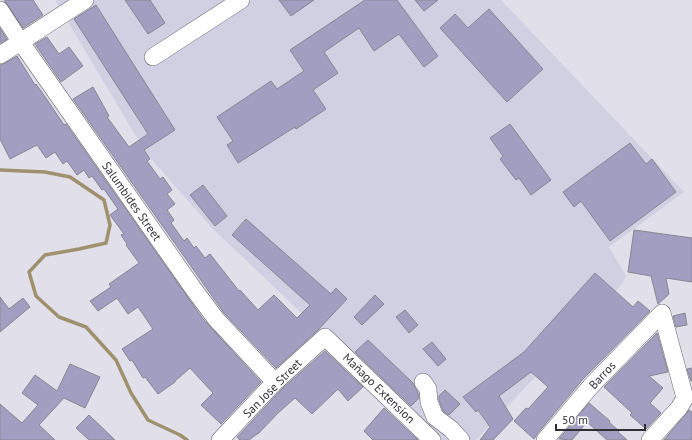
<svg xmlns="http://www.w3.org/2000/svg" width="692" height="440" font-family="'PT Sans',sans-serif">
<style>
.built{fill:#d1d0e2}
.lines{fill:none;stroke-linecap:round;stroke-linejoin:round}
.stream{stroke:#9f916e;stroke-width:3.5}
.building{fill:#a29ec2;stroke:#878690}
.minor-casing{stroke:#5e5d67;stroke-width:18}
.minor{stroke:#fff;stroke-width:17}
.labels{text-anchor:middle;dominant-baseline:central;stroke-width:3;stroke-linejoin:round;paint-order:stroke}
.street-label{font-size:12px;fill:#302f34;stroke:#fff}
</style>
<rect width="100%" height="100%" fill="#e0dfea"/>
<path class="built" d="M55 0H501L684 192 609 247 626 276 622 284 476 440H435L212 228 146 153Z"/>
<g class="lines">
<path class="stream" d="M0 170 45 172 70 177 104 200 110 225 106 243 79 249 45 255 29 272 36 296 59 317 86 327 116 360 131 393 148 420 180 435 187 440"/>
</g>
<path class="building" d="M4 0H33L43 15 23 28Z
M125 0H150L165 23 148 34Z
M279 0H314L291 16Z
M365 0H397L438 56 424 67 399 34 374 51 359 28 324 52 338 73 313 90 326 109 296 129 295 127 238 163 227 145 233 141 217 117 271 81 277 89 304 71 290 50Z
M415 0H438L424 11Z
M96 5 175 130 144 150 150 159 147 161 160 179 163 177 172 190 167 194 175 204 167 210 174 220 171 223 184 241 187 238 194 248 196 246 205 258 210 254 239 291 240 290 258 310 274 295 297 318 310 305 232 235 246 219 331 294 336 288 347 299 317 331 276 368 224 313 73 99 93 87 109 116 107 117 129 147 148 134 74 19Z
M489 9 543 69 507 102 440 28 455 14 468 28Z
M0 28 7 39 0 43Z
M47 37 59 54 69 47 83 66 61 82 35 44Z
M17 56 35 85 36 84 48 101 64 125 66 124 203 319 261 382 221 424 201 405 213 393 190 368 175 381V382L158 394 145 377 143 378 132 360 130 361 122 349 153 329 138 307 128 314 117 298 98 311 90 301 111 287 109 284 139 263 126 245 127 244 121 235 124 234 110 215 118 209 104 189 102 190 92 176 89 178 84 170 77 175 67 161 63 164 55 152 46 158 37 145 10 159 0 139V65L5 63Z
M510 124 551 180 531 195 519 178 516 180 500 159 503 156 490 138Z
M630 143 646 164 652 159 676 192 610 241 581 201 574 207 563 192Z
M203 185 227 216 215 226 190 195Z
M634 230 692 238V282L666 278 669 294 658 304 651 276 628 272Z
M595 273 633 307 638 301 650 311 583 379 537 434 534 439 514 421 526 408 528 409 548 387 531 372 499 396 513 419 493 440H480L490 427 478 410 476 412 463 397 524 352Z
M375 295 384 304 362 325 354 317Z
M0 297 9 309 23 298 30 307 0 332Z
M405 310 418 325 409 333 396 317Z
M685 313 687 325 676 327 673 316Z
M657 333 668 372 649 376 663 388 650 403 661 413 646 429 630 415 632 413 604 387Z
M368 340 413 383 418 393 419 398 411 406 355 352Z
M432 342 446 359 438 366 423 349Z
M325 351 363 387 348 401 338 389 312 414 295 398 277 414 258 434H257L249 440H240L237 437 282 389Z
M70 364 100 377 85 408 64 398 39 425 55 440H0V404L22 423 38 405 22 393 35 375 57 391Z
M692 368V381H691L687 369Z
M445 390 460 404 449 415 443 411 439 400V396Z
M589 403 610 421 609 422 619 431 618 432 627 440H607L587 422 572 440 559 439Z
M384 408 418 440H373L364 431Z
M689 410 692 412V440H664Z
M89 415 115 440H89L76 428Z"/>
<g class="lines">
<defs>
<path id="minor" d="M0 10 20 41 195 291 216 319 275 382
M0 55 85 0
M153 57 241 0
M662 313 685 398
M423 382 428 389 429 402 435 417 451 429 461 440
M220 440 275 382 325 337 432 440
M545 440 591 386 662 313
M650 440 679 408 685 398"/>
</defs>
<use href="#minor" class="minor-casing"/>
<use href="#minor" class="minor"/>
</g>
<g class="labels">
<g class="street-label">
<text transform="translate(132 201) rotate(55)">Salumbides Street</text>
<text transform="translate(602 375) rotate(-47)">Barros</text>
<text transform="translate(272 388) rotate(-45)">San Jose Street</text>
<text transform="translate(379 388) rotate(44)">Mañago Extension</text>
</g>
</g>
<path d="M556 424v6h89v-6" fill="none" stroke="#302f34" stroke-width="2"/>
<text x="562" y="424" font-size="12" fill="#302f34" stroke="#ffffff" stroke-width="3" paint-order="stroke">50 m</text>
</svg>
